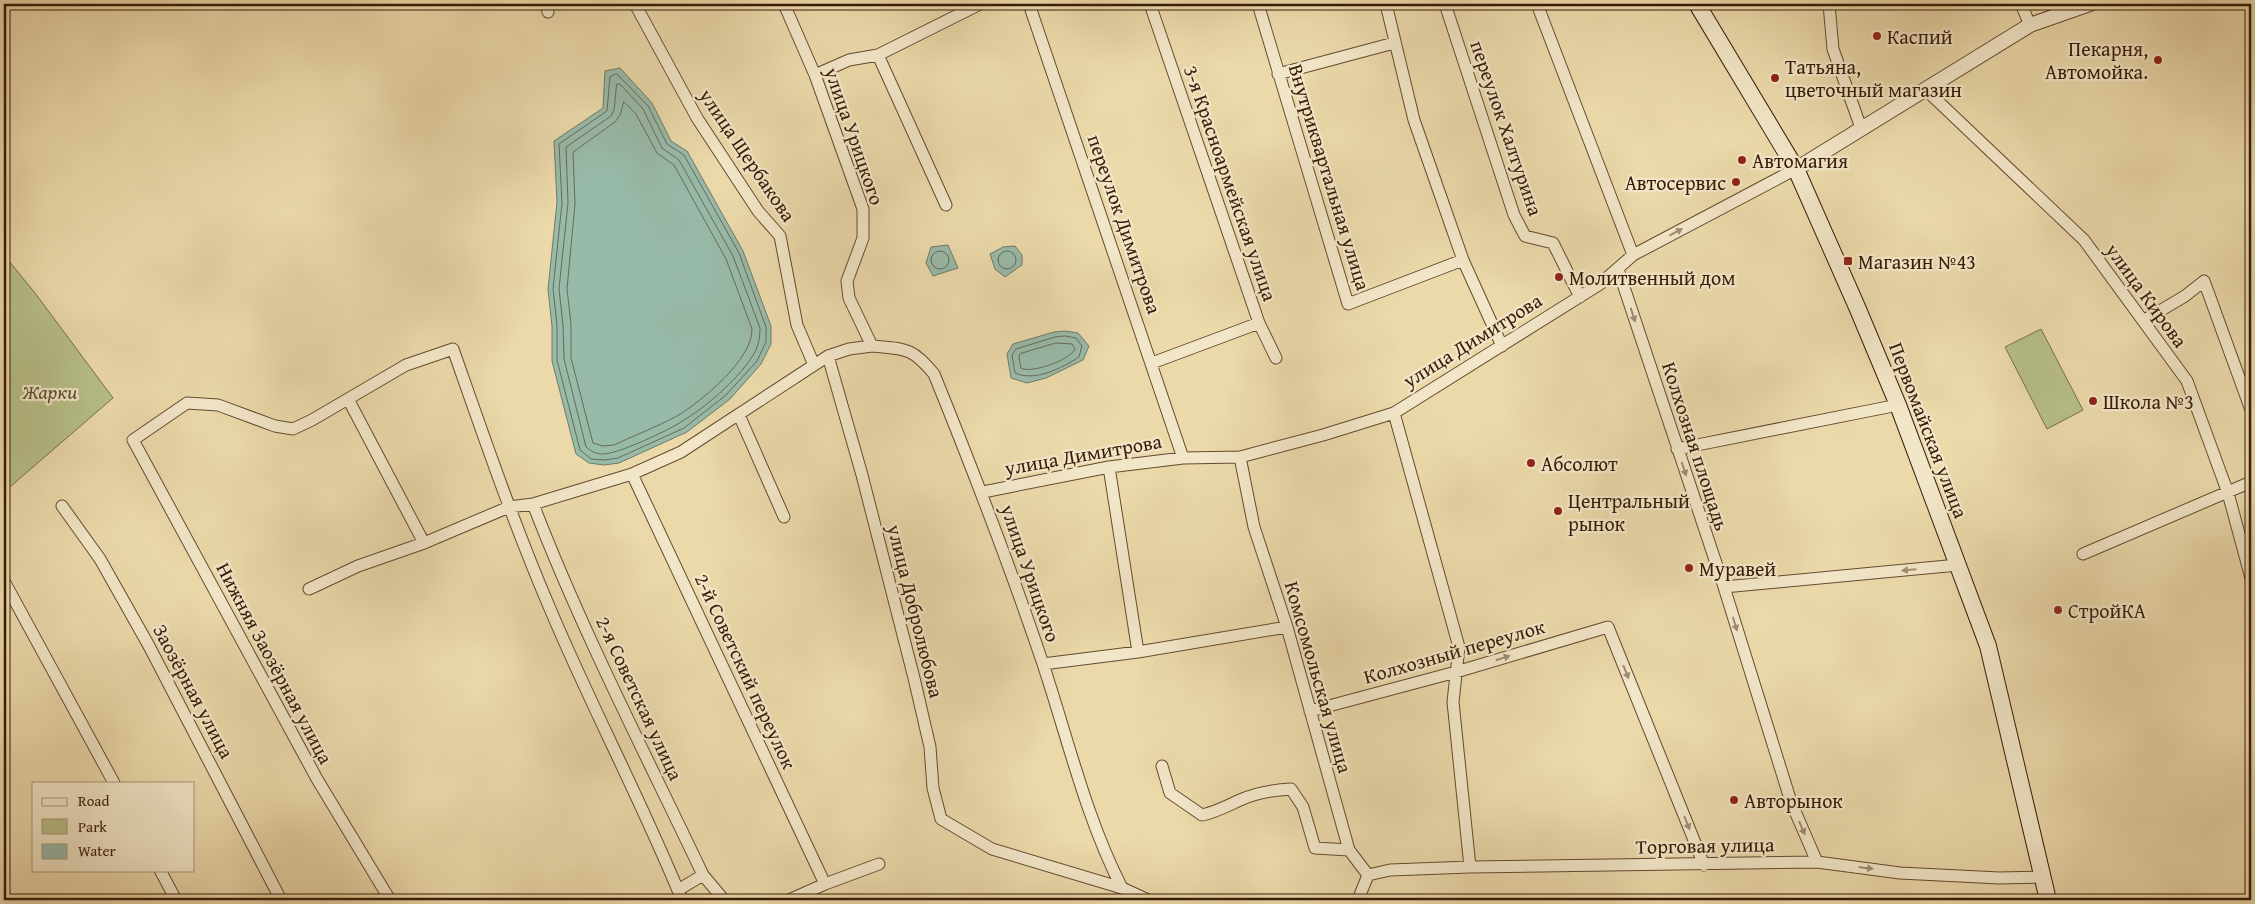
<svg xmlns="http://www.w3.org/2000/svg" width="2255" height="904" font-family="'Gentium Book Plus',serif">
<style>
.green{fill:#b7bf88;stroke:#776d47}
.water{fill:#98baa9;stroke:#717a68}
.lines{fill:none;stroke-linecap:round;stroke-linejoin:round}
.shore{stroke:#686a58;stroke-width:1}
.minor-casing{stroke:#644a2f;stroke-width:13}
.tertiary-casing{stroke:#644a2f;stroke-width:16}
.secondary-casing{stroke:#371b06;stroke-width:18}
.minor{stroke:#f2e6c8;stroke-width:11}
.tertiary{stroke:#f2e6c8;stroke-width:14}
.secondary{stroke:#f2e6c8;stroke-width:16}
.oneway{fill:#9e8b71}
.poi-dot{fill:#8f2418;stroke:#f2e6c8;stroke-width:2}
.labels{text-anchor:middle;dominant-baseline:central;stroke-width:4.5;stroke-linejoin:round;paint-order:stroke}
.poi-label{font-size:20px;fill:#371b06;stroke:#f2e6c8;text-anchor:start}
.street-label{font-size:20px;fill:#371b06;stroke:#f2e6c8}
.park-label{font-size:20px;font-style:italic;fill:#5d4c2d;stroke:#f2e6c8}
</style>
<rect width="100%" height="100%" fill="#ebd9aa"/>
<filter id="stains"><feTurbulence type="fractalNoise" baseFrequency=".004" numOctaves="4"/><feColorMatrix values="0 0 0 0 .2 0 0 0 0 .09 0 0 0 0 .02 0 0 0 .5 -.17"/></filter>
<radialGradient id="worn" r=".72"><stop offset=".6" stop-color="#630" stop-opacity="0"/><stop offset="1" stop-color="#630" stop-opacity=".3"/></radialGradient>
<path class="green" d="M4 255 35 293 113 398 4 492Z
M2041 329 2083 410 2047 429 2005 347Z"/>
<path class="water" d="M620 68 652 103 671 141 687 151 743 251 771 326V344L761 364 730 399 687 432 619 463 604 465 589 463 576 454 552 361V326L548 289 557 202 554 141 603 108 605 71Z
M948 245 958 268 933 276 926 263 931 247Z
M1015 246 1022 255V265L1005 277 995 269 990 254 1003 247Z
M1065 331 1078 333 1089 346 1083 360 1046 378 1027 383 1011 378 1007 354 1013 344 1054 332Z"/>
<g class="lines">
<path class="shore" d="M617 74 648 106 667 144 684 155 739 253 766 327V342L757 361 726 395 684 428 618 458 604 460 591 459 580 450 557 360V325L553 289 562 203 559 144 607 111 610 77Z
M617 84H620L643 109 662 148 679 160 733 256 760 328C760 339 758 348 752 357 737 380 705 408 681 422 667 431 618 454 603 454 596 454 591 451 586 447L564 359 563 325 559 289 568 203 566 147 611 116 614 110Z
M624 102 636 114 657 153 674 165 726 259 752 329C753 359 702 401 677 416 657 427 635 435 614 445L603 446 593 443 571 358V324L567 289 575 204 573 152 615 122 620 115Z
M998 260a9 9 0 1 1 18 0a9 9 0 1 1-18 0Z
M931 260a9 9 0 1 1 18 0a9 9 0 1 1-18 0Z
M1065 336 1076 338 1082 346 1079 357C1062 368 1035 382 1015 373L1012 355 1016 349 1055 337Z
M1056 343 1072 344 1075 349C1070 360 1031 374 1021 368L1019 357 1020 354Z"/>
<defs>
<path id="minor" d="M547 4 548 12
M635 4 697 118 758 211 780 236 797 325 814 365
M784 4 815 75 863 209V238L847 281 849 298 872 346C905 349 912 347 934 374 973 470 1010 566 1043 664 1068 739 1086 818 1122 888
M1029 4 1183 458
M1150 4 1259 323 1152 363
M1258 4 1348 304 1463 260
M1386 4 1414 120 1463 260 1502 346
M1445 4 1514 215 1525 236 1553 243 1580 297
M1537 4 1633 255
M1829 4 1833 49 1861 128
M2021 4 2030 25
M878 55 946 205
M1278 74 1394 43
M815 75 849 60 878 55 980 4
M1925 89 2084 240 2187 381 2228 493 2251 578
M1618 269 1724 587 1791 802 1817 862
M2143 321 2185 296 2204 281 2251 410
M1259 323 1276 358
M828 356 862 475 914 678 930 747 933 788 941 819 992 849 1122 888 1148 900
M348 399 424 543
M1394 413 1459 647 1453 702 1470 867
M739 415 784 517
M1677 449 1898 405
M1240 457 1254 527 1287 627 1349 850 1368 875 1358 900
M1109 467 1138 652
M632 474 825 884
M983 492 1109 467 1183 458 1240 457 1323 435 1394 413 1600 284 1633 255 1796 169
M533 504C582 631 645 753 703 875L724 900
M62 506 100 559 149 646 281 900
M2083 554 2251 482
M4 581 114 783
M1724 587 1958 565
M309 589 358 566 424 543 509 507 533 504 632 474 681 452 828 356 849 349 872 346
M1043 664 1138 652 1287 627
M1310 711 1456 672 1608 627 1704 865
M1162 766 1170 793 1202 815C1216 812 1227 806 1240 800 1255 793 1274 790 1291 789L1303 807 1315 848 1349 850
M160 870 176 900
M1368 875 1390 870 1470 867 1817 862 1900 873 1999 878 2044 877
M678 890 703 875
M390 900 317 779 133 440 187 403 218 405 275 426 293 429 312 420 406 365 453 349C484 437 514 525 551 611 592 708 642 802 682 900
M789 900 825 884 879 864"/>
<path id="tertiary" d="M1796 169 2030 25 2090 4"/>
<path id="secondary" d="M1697 4 1796 169 1857 307 1898 405 1988 646 2048 900"/>
</defs>
<use href="#minor" class="minor-casing"/>
<use href="#tertiary" class="tertiary-casing"/>
<use href="#secondary" class="secondary-casing"/>
<use href="#minor" class="minor"/>
<use href="#tertiary" class="tertiary"/>
<use href="#secondary" class="secondary"/>
</g>
<defs><path id="oneway-solid" d="M-6-.8H1V-3.2L6.5 0L1 3.2V.8H-6Z" transform="scale(1.25)"/></defs>
<g class="oneway">
<use href="#oneway-solid" transform="translate(1676 232) rotate(-28)"/>
<use href="#oneway-solid" transform="translate(1633 315) rotate(72)"/>
<use href="#oneway-solid" transform="translate(1684 469) rotate(72)"/>
<use href="#oneway-solid" transform="translate(1909 570) rotate(175)"/>
<use href="#oneway-solid" transform="translate(1735 624) rotate(73)"/>
<use href="#oneway-solid" transform="translate(1503 658) rotate(-17)"/>
<use href="#oneway-solid" transform="translate(1626 672) rotate(68)"/>
<use href="#oneway-solid" transform="translate(1687 823) rotate(68)"/>
<use href="#oneway-solid" transform="translate(1802 828) rotate(66)"/>
<use href="#oneway-solid" transform="translate(1866 868) rotate(7)"/>
</g>
<g class="poi-dot">
<circle cx="1877" cy="36" r="5"/>
<circle cx="2158" cy="60" r="5"/>
<circle cx="1775" cy="78" r="5"/>
<circle cx="1742" cy="160" r="5"/>
<circle cx="1736" cy="182" r="5"/>
<rect x="1843" y="256" width="10" height="10" rx="2.5"/>
<circle cx="1559" cy="277" r="5"/>
<circle cx="2093" cy="401" r="5"/>
<circle cx="1531" cy="463" r="5"/>
<circle cx="1558" cy="511" r="5"/>
<circle cx="1689" cy="568" r="5"/>
<circle cx="2058" cy="610" r="5"/>
<circle cx="1734" cy="800" r="5"/>
</g>
<g class="labels">
<g class="poi-label">
<text x="1887" y="36">Каспий</text>
<text x="2148" y="48" text-anchor="end">Пекарня,<tspan x="2148" dy="23">Автомойка.</tspan></text>
<text x="1785" y="66">Татьяна,<tspan x="1785" dy="23">цветочный магазин</tspan></text>
<text x="1752" y="160">Автомагия</text>
<text x="1726" y="182" text-anchor="end">Автосервис</text>
<text x="1858" y="261">Магазин №43</text>
<text x="1569" y="277">Молитвенный дом</text>
<text x="2103" y="401">Школа №3</text>
<text x="1541" y="463">Абсолют</text>
<text x="1568" y="500">Центральный<tspan x="1568" dy="23">рынок</tspan></text>
<text x="1699" y="568">Муравей</text>
<text x="2068" y="610">СтройКА</text>
<text x="1744" y="800">Авторынок</text>
</g>
<g class="street-label">
<text transform="translate(1507 128) rotate(71)">переулок Халтурина</text>
<text transform="translate(855 136) rotate(71)">улица Урицкого</text>
<text transform="translate(748 155) rotate(56)">улица Щербакова</text>
<text transform="translate(1330 177) rotate(73)">Внутриквартальная улица</text>
<text transform="translate(1231 183) rotate(71)">3-я Красноармейская улица</text>
<text transform="translate(1125 224) rotate(71)">переулок Димитрова</text>
<text transform="translate(2147 295) rotate(54)">улица Кирова</text>
<text transform="translate(1472 340) rotate(-32)">улица Димитрова</text>
<text transform="translate(1929 430) rotate(69)">Первомайская улица</text>
<text transform="translate(1696 446) rotate(72)">Колхозная площадь</text>
<text transform="translate(1083 454) rotate(-10)">улица Димитрова</text>
<text transform="translate(1031 573) rotate(71)">улица Урицкого</text>
<text transform="translate(916 611) rotate(76)">улица Добролюбова</text>
<text transform="translate(1454 651) rotate(-16)">Колхозный переулок</text>
<text transform="translate(275 663) rotate(62)">Нижняя Заозёрная улица</text>
<text transform="translate(746 671) rotate(65)">2-й Советский переулок</text>
<text transform="translate(1319 677) rotate(74)">Комсомольская улица</text>
<text transform="translate(194 691) rotate(62)">Заозёрная улица</text>
<text transform="translate(640 698) rotate(65)">2-я Советская улица</text>
<text transform="translate(1705 845) rotate(-1)">Торговая улица</text>
</g>
<g class="park-label">
<text x="50" y="391">Жарки</text>
</g>
</g>
<rect width="2255" height="904" fill="none" stroke="#ebd9aa" stroke-width="20"/>
<rect x="5" y="5" width="2245" height="894" fill="none" stroke="#371b06" stroke-width="2.5"/>
<rect x="10" y="10" width="2235" height="884" fill="none" stroke="#371b06"/>
<rect x="32" y="782" width="162" height="90" fill="#f2e6c8" stroke="#a7957a"/>
<rect x="42" y="798" width="25" height="8" fill="#f2e6c8" stroke="#a7957a"/>
<text x="78" y="806" font-size="15" fill="#371b06">Road</text>
<rect x="42" y="819" width="25" height="15" fill="#b7bf88" stroke="#a7957a"/>
<text x="78" y="832" font-size="15" fill="#371b06">Park</text>
<rect x="42" y="844" width="25" height="15" fill="#98baa9" stroke="#a7957a"/>
<text x="78" y="856" font-size="15" fill="#371b06">Water</text>
<rect width="100%" height="100%" filter="url(#stains)"/>
<rect width="100%" height="100%" fill="url(#worn)"/>
</svg>
